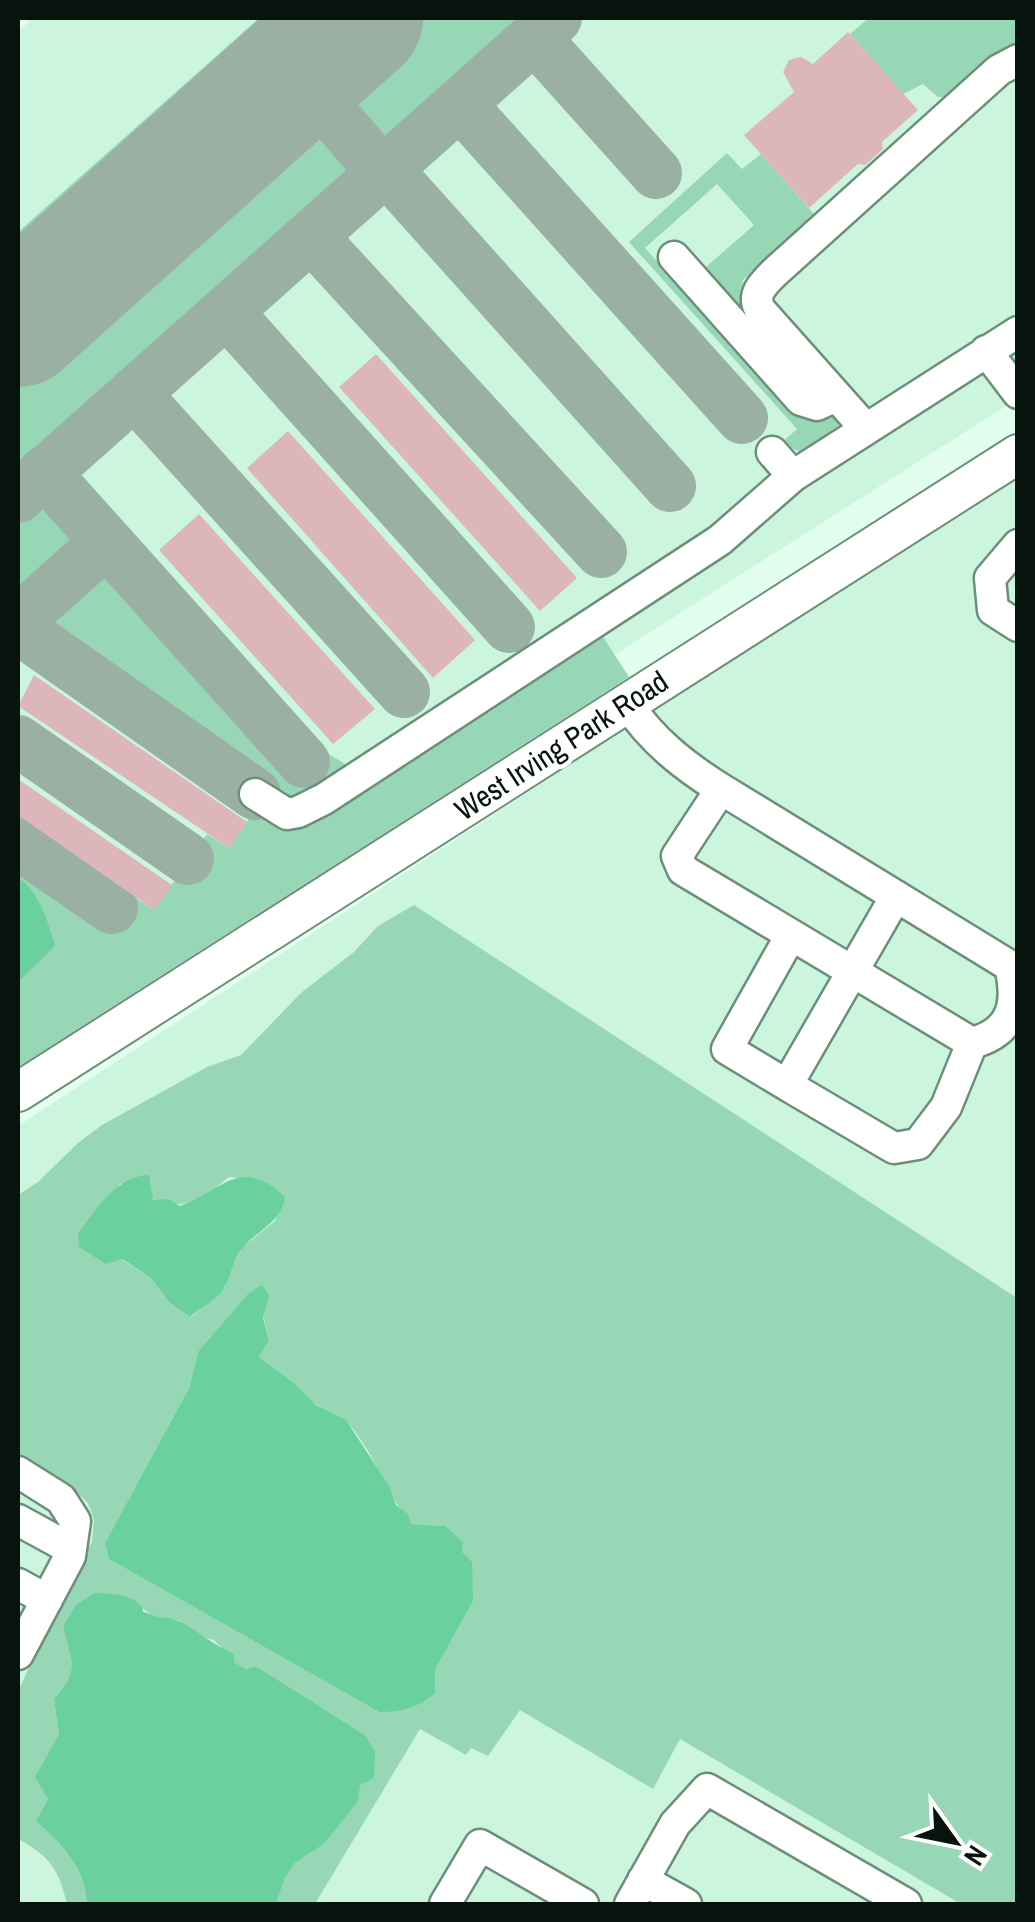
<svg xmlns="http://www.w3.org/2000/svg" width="1035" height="1922" font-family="'Archivo Narrow',sans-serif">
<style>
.built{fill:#cbf6dd}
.green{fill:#98d7b5;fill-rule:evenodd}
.water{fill:#6ad09d}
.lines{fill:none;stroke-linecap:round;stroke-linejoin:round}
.taxiway{stroke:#9ab0a4;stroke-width:52}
.runway{stroke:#9ab0a4;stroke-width:130}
.building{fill:#ddb6bc}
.minor-casing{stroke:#6e8e7c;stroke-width:35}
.major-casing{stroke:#6e8e7c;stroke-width:42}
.minor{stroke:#fff;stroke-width:30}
.major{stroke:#fff;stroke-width:38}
.labels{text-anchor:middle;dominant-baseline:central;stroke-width:9;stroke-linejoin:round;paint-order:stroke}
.street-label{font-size:30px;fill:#07130d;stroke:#fff}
</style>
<rect width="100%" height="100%" fill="#e2feee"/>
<path class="built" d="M33 18H1017V399L18 1034V32Z
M1017 472V1904H18V1126Z"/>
<path class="green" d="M259 18H291L18 262V232Z
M423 18H529L397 135 388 137 370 133 353 104 358 79 364 70Z
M869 18H1017V42L1003 50 945 97H938L923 84 903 94 850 34Z
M306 136C329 136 343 146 349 168L341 186 18 475V382L277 150 290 141Z
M727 153 742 169 761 154 814 214 743 280 740 302 809 390 695 260 706 267 754 225 717 184 645 248 793 411 811 420 837 413 839 425 827 437 802 453 781 443 797 429 629 242Z
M42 510 65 517 74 532C69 562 39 580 18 598V523L29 514Z
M95 569 110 575 123 586 294 779 323 751 352 768 298 804 278 796 42 634C35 609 75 580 95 569Z
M603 637 629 677 18 1067V867L115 926 136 898 154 910 207 834 229 848 258 805 307 822Z
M414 905 1017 1298V1904H961L680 1739 653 1789 520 1710 488 1756 471 1748 466 1755 420 1729 315 1904H276L285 1878 295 1863 324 1844 357 1801 365 1735 256 1666 246 1669 234 1662 214 1640 199 1636 180 1621 152 1615 126 1597 110 1593H94L63 1626C71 1663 81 1668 54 1699L59 1734 36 1776 48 1799 36 1821C62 1845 85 1868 87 1904H67C59 1870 50 1856 18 1839V1692L62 1594 92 1542 94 1519 88 1503 77 1492 18 1457V1195L38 1182 78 1143 102 1125 207 1067 241 1055 302 992 354 952 378 926ZM229 1177C252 1179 268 1181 285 1197L275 1221 243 1247 230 1270 225 1287 191 1317 169 1302 150 1277 78 1233 121 1183C171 1210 182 1215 229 1177ZM262 1310 269 1341 259 1357C278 1371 295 1387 314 1403 324 1411 339 1414 348 1423 375 1453 386 1494 411 1524L445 1526 462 1552 473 1601 435 1670 379 1712 109 1559 105 1543 189 1388 198 1352Z"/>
<path class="water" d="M18 877C40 894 47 919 55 946L18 982Z
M149 1175 153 1200 168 1199 180 1206C221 1192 240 1154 285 1197 281 1224 256 1230 241 1250 233 1261 231 1274 225 1286 219 1299 201 1307 190 1317L169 1302 150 1277 122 1259 106 1264 79 1247 78 1233C97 1209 116 1176 149 1175Z
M262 1285 269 1296 263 1317 269 1341 259 1357 295 1384 316 1405 346 1420 389 1486 396 1505 408 1514 411 1524 445 1526 463 1542 462 1552 472 1562 473 1601 435 1670V1693C418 1708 401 1712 379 1712L109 1559 105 1543 189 1388 198 1352 248 1294Z
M94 1593C108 1593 128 1593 139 1604 148 1612 136 1610 150 1614 159 1618 171 1617 181 1622 199 1632 215 1646 234 1654V1662L246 1669 256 1666 365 1735 375 1752 374 1778 360 1785 358 1801 324 1844 295 1863 285 1878 276 1904H87C85 1867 62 1845 36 1821L48 1799 35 1777 59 1734 54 1699C81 1668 71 1663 63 1626L76 1605Z"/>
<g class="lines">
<path class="taxiway" d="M534 37 656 173
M296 72 383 173
M460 104 742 418
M387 170 670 486
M312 237 601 552
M227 312 509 627
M134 393 404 692
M44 472 304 762
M18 497 556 18
M18 621 106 542
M18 628 255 794
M18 741 188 859
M18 843 112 908"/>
<path class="runway" d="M18 322 358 18"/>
</g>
<path class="building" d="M848 32 918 110 882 142 883 149 865 165 858 164 809 208 744 135 794 92 783 72 789 60 801 57 813 64Z
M376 354 577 578 540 611 339 387Z
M288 431 475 640 433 678 247 468Z
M199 514 375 709 333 744 159 550Z
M34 675 247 822 229 848 18 706Z
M18 779 172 885 154 910 18 815Z"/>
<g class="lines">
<defs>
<path id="minor" d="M674 257 801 400 817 405 836 396
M986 351 1018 393
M866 429 761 311C750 295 764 283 775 272L999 70 1018 60
M772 452 793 476
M1018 545 990 578 993 610 1018 626
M627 703C651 740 684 766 721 789L1010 966C1019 1004 1013 1032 972 1043L683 870 677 856 721 789
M255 794 287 814 298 812 324 799 720 540 793 476 1018 332
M791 935 727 1049 787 1085 896 896
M787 1085 894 1148 918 1144 946 1107 972 1043
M18 1472 61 1499 75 1521 70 1556 18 1654
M18 1520 71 1549
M18 1584 47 1600
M643 1880 686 1904
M445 1904 480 1845 583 1904
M630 1904 675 1824 707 1789 906 1904"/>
<path id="major" d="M18 1092 1018 454"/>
</defs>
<use href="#minor" class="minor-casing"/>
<use href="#major" class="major-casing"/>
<use href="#minor" class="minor"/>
<use href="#major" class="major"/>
</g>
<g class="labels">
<g class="street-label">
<text transform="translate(561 745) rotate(-33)">West Irving Park Road</text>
</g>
</g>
<rect width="1035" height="1922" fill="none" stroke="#07130d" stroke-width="40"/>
<g transform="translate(955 1842) rotate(123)" stroke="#ffffff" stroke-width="8" paint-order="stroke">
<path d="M0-8L18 38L0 25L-18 38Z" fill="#07130d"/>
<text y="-15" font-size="28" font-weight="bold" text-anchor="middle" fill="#07130d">N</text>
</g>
</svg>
